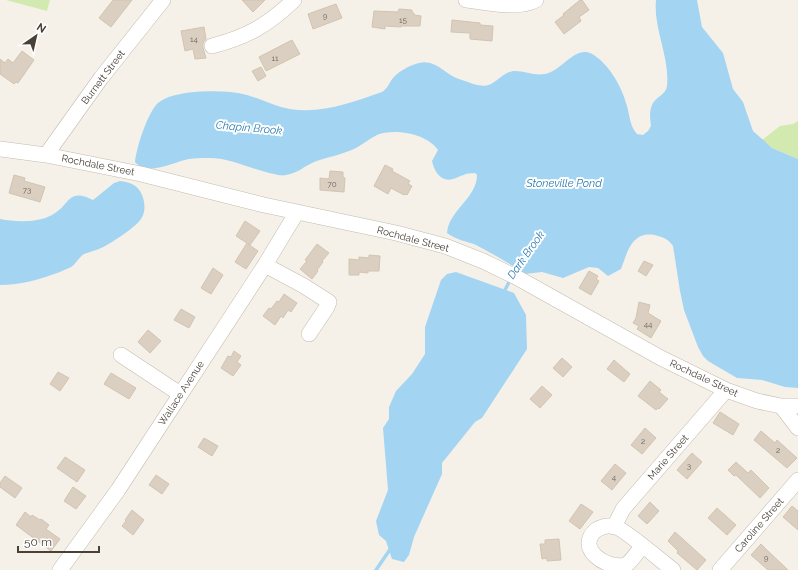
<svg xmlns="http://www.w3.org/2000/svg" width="798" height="570" font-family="Raleway,sans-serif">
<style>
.green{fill:#d2eab0}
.water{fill:#a3d5f3}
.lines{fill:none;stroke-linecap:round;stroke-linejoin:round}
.stream{stroke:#a3d5f3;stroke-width:3.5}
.building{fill:#dacfc0;stroke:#d2c4b0}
.minor-casing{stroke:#c4bbae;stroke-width:16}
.minor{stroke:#fff;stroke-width:15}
.labels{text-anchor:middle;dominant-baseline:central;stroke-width:4;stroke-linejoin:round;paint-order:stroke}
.number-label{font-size:8px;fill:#6d6459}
.street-label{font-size:10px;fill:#494137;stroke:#fff}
.water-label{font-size:11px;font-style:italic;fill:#2a7bb1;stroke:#fff}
</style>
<rect width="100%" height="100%" fill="#f5f1e9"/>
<path class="green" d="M6 0H50L47 11Z
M798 121V159L772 148 762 140 780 126 793 124Z"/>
<path class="water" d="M656 0H697L702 27 723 53 733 89 743 102 753 131 772 148 798 159V388L785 387 762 380 737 378 708 361 703 356 698 347 684 310 680 291 673 246C669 240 665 238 658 236 633 229 628 250 621 269L608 276 598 268 589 267 563 278 542 272 525 274C509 263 493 254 476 245 466 241 456 240 447 233 449 210 477 198 477 175L475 173C465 173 462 176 453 179 441 183 434 171 432 161L438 150C427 134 395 128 377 135 369 139 362 145 354 149 341 155 327 157 314 162 305 166 296 174 286 175 283 176 278 175 274 174 252 170 230 157 207 158 201 158 195 158 189 159 173 162 148 177 135 162 137 146 146 118 156 105 170 89 219 90 238 93 256 96 273 106 290 109 323 114 352 102 382 92 388 88 389 83 393 78 399 71 410 65 419 63 436 59 444 74 459 79 469 82 482 89 491 84 499 80 505 71 515 71 525 71 534 76 545 74 562 71 575 45 592 54 608 63 621 85 626 103 630 114 629 125 637 134L643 135 648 131 651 126C650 119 649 112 652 105 655 97 666 95 667 86 670 57 653 28 656 0Z
M120 181C130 182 138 185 142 195 145 202 146 212 141 219 136 227 109 245 99 249 94 251 89 252 84 254 79 257 76 264 71 267 68 269 63 270 60 272 41 279 21 285 0 285V219C16 222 37 223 52 215 70 206 67 187 93 200L114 183Z
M456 272 514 293 526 315 527 349 482 418 475 422 442 463V474L414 537 409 555 404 562 392 559 386 541 379 535 376 521 388 490 383 428 389 419V407L396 391 412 374 425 354V327L441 280 447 274Z"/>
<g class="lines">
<path class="stream" d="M504 292 511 278
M376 570 391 548"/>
</g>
<path class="building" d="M113 0H132L111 27 99 18Z
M242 0H265L253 12Z
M580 0H582L589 10 579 17 581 21 564 34 555 22 564 15 563 14Z
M336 4 342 18 313 29 308 14Z
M399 9 412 10V13H414V15L421 16 420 26H401V27L385 26V29L372 27 374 11 398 12Z
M452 20 480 23V25L493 26 492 41 470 39V33L451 32Z
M204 27 206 39 203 43V48L206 58 195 59 193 49 185 51 181 31Z
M292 40 300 54 266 71 259 57Z
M22 51 34 60 18 83 16 82 14 84 0 74V59L5 63 8 59 13 63Z
M261 67 266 76 258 81 252 71Z
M385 165 393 169 392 171 410 181 408 184 412 186 407 195 405 194 404 195 391 188 388 194 374 186Z
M330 171 343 172V177L345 178 344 192 320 190V178L329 179Z
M14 175 25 178 24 181 45 187 40 202 9 193Z
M245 221 260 231 250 245 248 244 258 251 246 269 235 262 247 243 236 236Z
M317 244 329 253 322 261 323 262 317 270 318 271 312 279 300 269 307 261 305 260Z
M369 255 380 256 379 271H368V273L359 272V275H349V259L359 260V257L369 258Z
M644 261 653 265 646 276 638 271Z
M213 268 223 275 211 294 201 288Z
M589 271 598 276 596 279 599 281 591 295 579 288Z
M284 294 297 303 291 312 288 310 283 318 281 316 275 325 263 316 269 308 271 309 277 301 279 302Z
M639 302 650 305 648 313 661 321 651 338 637 329 639 326 633 323 636 318Z
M181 309 195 317 189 328 174 320Z
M148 330 161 341 150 353 138 342Z
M234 351 241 356 237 362 241 365 233 376 221 368 228 356 231 357Z
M562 358 572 367 563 377 553 368Z
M614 360 630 374 624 382 607 369Z
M58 372 69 378 60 391 50 384Z
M111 373 136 388 129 399 104 384Z
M650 381 661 390 659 392 668 399 659 409 658 408 656 410 638 396Z
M542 386 552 395 540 408 530 399Z
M720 412 739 424 733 435 713 423Z
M645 428 656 438 642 454 631 445Z
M761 431 775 443 777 440 797 458 787 468 754 440Z
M204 438 218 446 212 456 198 447Z
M692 453 702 462 687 479 677 470Z
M65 457 85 470 77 482 57 468Z
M736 462 748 473 751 470 769 488 760 498 736 475 734 476 728 470Z
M615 464 626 473 612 490 601 481Z
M156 475 169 484 162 494 149 485Z
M5 476 22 488 15 498 0 487V483Z
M73 487 86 496 76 509 64 501Z
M650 502 659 511 647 524 638 516Z
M581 504 593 512 580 529 569 521Z
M792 506 798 511V530L783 517Z
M717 508 736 525 727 535 708 518Z
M132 510 144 520 133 535 122 526 126 521 125 520Z
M25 512 31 517 32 515 40 520 41 519 49 525 46 529 60 539 51 551 16 525Z
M675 532 706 560 697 570 677 553 678 551 668 541Z
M559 539 561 560 547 561V558L542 559 540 544H545V540Z
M761 544 767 550 788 570H768L751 555Z"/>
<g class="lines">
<defs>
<path id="minor" d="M466 0C487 2 517 10 536 0
M212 46C247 37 268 25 294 0
M0 149 46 155 141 174 264 205 396 233 445 246 483 261 516 277 661 358 726 390 757 401 781 406H798
M46 155 101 78 163 0
M265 265 304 286 329 302 327 307 309 334
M121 355 180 394
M781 406 798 428
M614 527 623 509 726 390
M642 546C637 552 633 560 626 565 606 570 575 548 596 530 601 527 608 525 614 526 626 530 661 561 673 570
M60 570 118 490 265 265 297 212
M720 570 798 480"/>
</defs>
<use href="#minor" class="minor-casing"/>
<use href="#minor" class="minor"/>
</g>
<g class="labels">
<g class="number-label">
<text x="325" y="16">9</text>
<text x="403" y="20">15</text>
<text x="194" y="39">14</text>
<text x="275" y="58">11</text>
<text x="332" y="184">70</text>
<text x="27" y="190">73</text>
<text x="648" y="324">44</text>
<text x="643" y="441">2</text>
<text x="778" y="450">2</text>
<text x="689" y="466">3</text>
<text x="614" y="477">4</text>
<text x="766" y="558">9</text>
</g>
<g class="street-label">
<text transform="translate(103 77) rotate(-53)">Burnett Street</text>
<text transform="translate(98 165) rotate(11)">Rochdale Street</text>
<text transform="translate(413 239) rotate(15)">Rochdale Street</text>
<text transform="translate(704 378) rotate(25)">Rochdale Street</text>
<text transform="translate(181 393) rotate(-57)">Wallace Avenue</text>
<text transform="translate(668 457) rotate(-49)">Marie Street</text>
<text transform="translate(759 525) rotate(-49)">Caroline Street</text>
</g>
<g class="water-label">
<text transform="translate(249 128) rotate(5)">Chapin Brook</text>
<text x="564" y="183">Stoneville Pond</text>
<text transform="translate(526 255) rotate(-55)">Dark Brook</text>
</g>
</g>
<g transform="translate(36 36) rotate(34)" stroke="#ffffff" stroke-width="3" paint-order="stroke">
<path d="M0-3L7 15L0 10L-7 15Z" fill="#494137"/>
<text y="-6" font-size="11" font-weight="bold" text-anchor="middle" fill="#494137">N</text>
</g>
<path d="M18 546v6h81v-6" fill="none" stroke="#494137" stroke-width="2"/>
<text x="24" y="546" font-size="12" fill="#494137" stroke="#ffffff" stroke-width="3" paint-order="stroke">50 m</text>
</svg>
